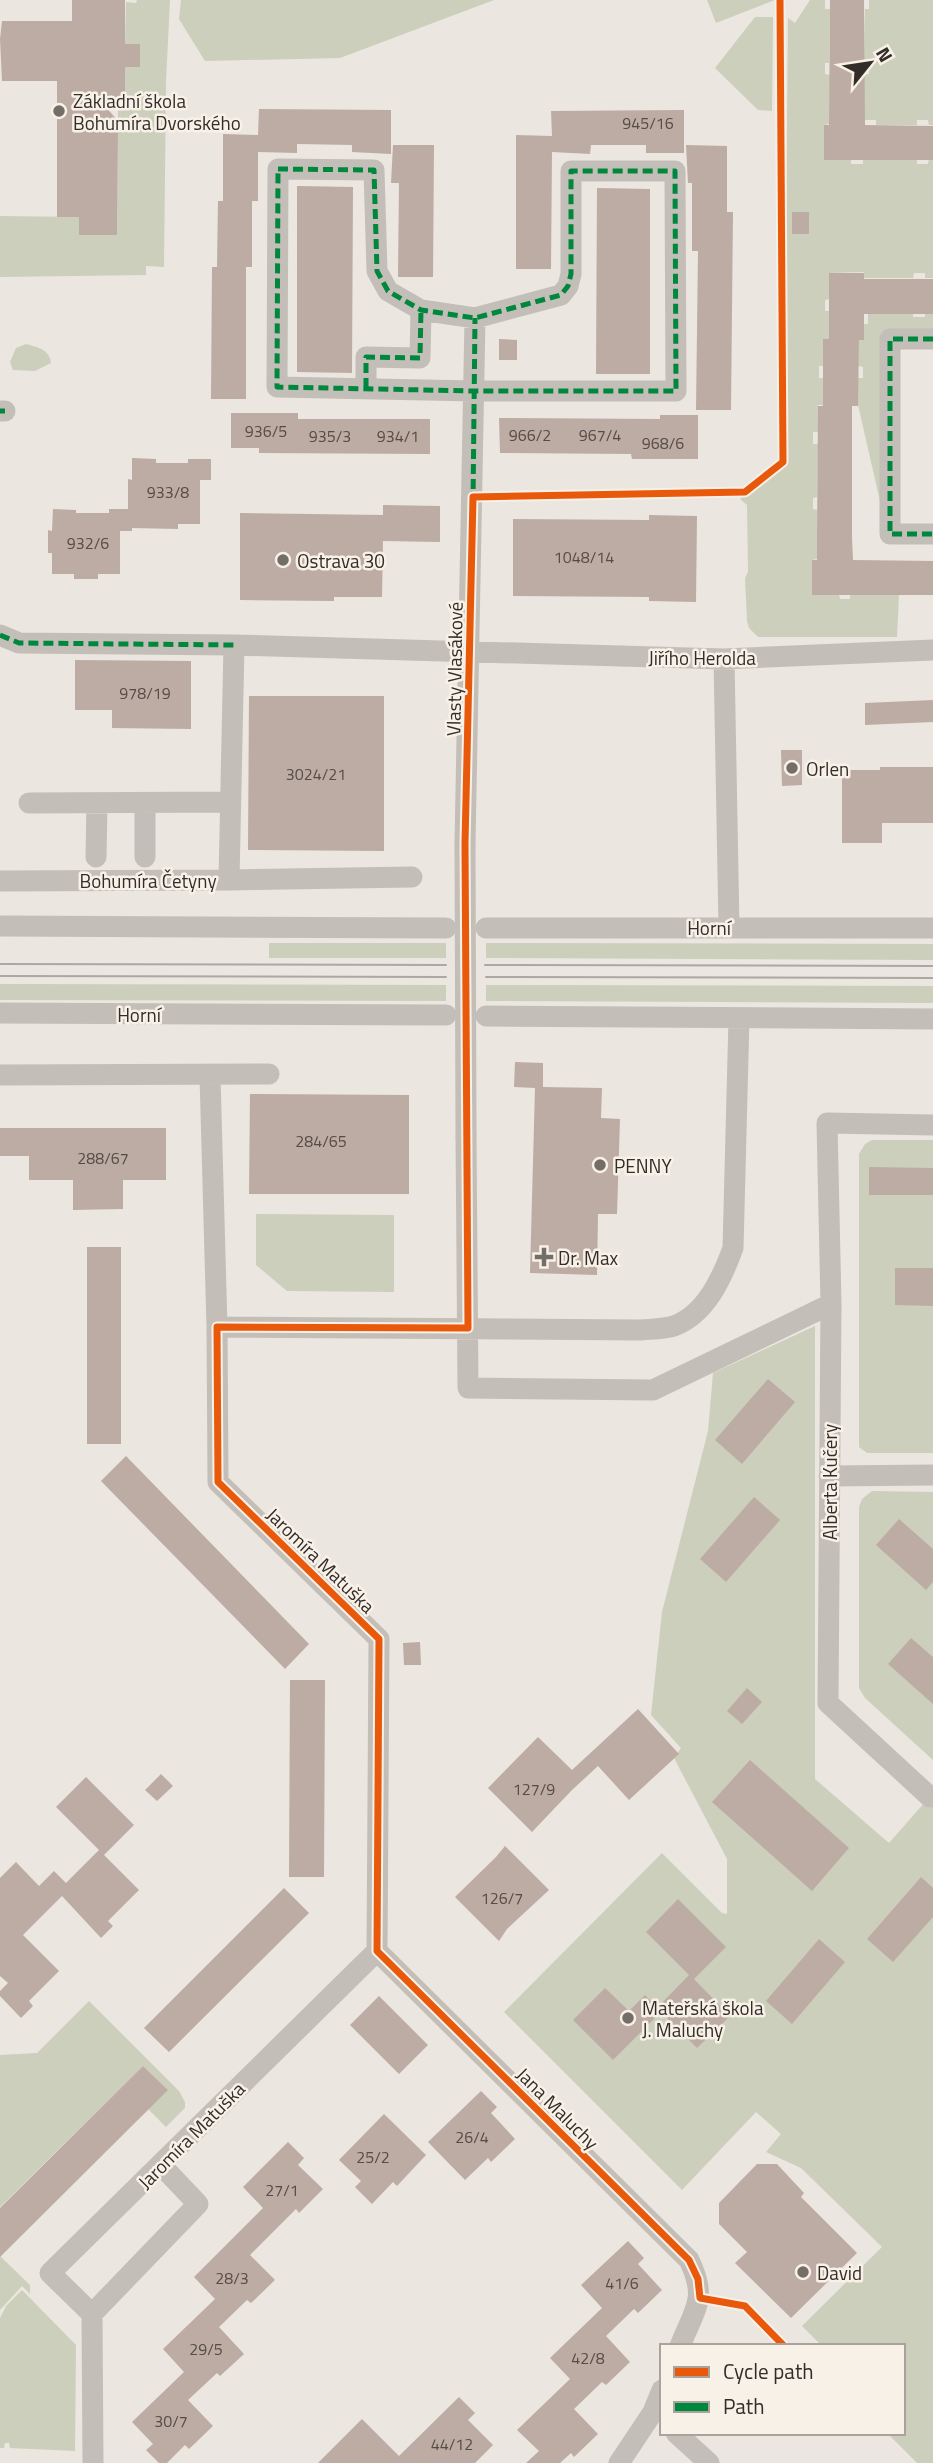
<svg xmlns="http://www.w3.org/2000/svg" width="933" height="2463" font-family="'Titillium Web',sans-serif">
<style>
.green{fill:#cccfbb}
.building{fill:#bdaca3}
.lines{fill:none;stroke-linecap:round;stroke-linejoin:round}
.street{stroke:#c4beb9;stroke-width:21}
.tram{stroke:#aca7a3;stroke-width:2}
.street-bridge{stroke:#c4beb9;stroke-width:21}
.quiet{stroke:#00873e;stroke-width:5;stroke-dasharray:10 5;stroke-linecap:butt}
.cycleway-casing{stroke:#f8f1e8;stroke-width:11}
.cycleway{stroke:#e8590c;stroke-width:7}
.poi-dot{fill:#746d68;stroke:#f8f1e8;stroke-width:2.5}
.labels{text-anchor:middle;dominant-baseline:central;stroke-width:5;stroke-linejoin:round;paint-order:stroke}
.number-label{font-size:16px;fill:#564c47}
.poi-label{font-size:19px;fill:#342c28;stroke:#f8f1e8;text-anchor:start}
.street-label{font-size:19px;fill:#342c28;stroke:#f8f1e8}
</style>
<rect width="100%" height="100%" fill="#ebe6e0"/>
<path class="green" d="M137 0H170L166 81 164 267 146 266V275L0 277V216L79 217V235H117L118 132 123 127 118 121V100H125V67H140V44H125L126 2 136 3Z
M181 0H494L340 58 205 61 179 19Z
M707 0H775L716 23Z
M810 0H825V9H830L829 63H825V74L830 75 829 124 824 125V159H851V164H863V159L917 160V164H928L929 159H933V278H925V273H914L913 278H864V272L829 273V299L825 300V311H829V339L823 340V366H819V378H824L823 405H818V432H813V444H818L817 497 813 498V509L817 510V559L812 560V594H839L840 599H850V594H899L897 637H758L749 628 747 621 745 578 748 572 747 505 740 499 784 461 788 18 795 23Z
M869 0H933V125H929L928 120H917V125H876V120H864V75L869 74V63H864L865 9H869Z
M755 17H773L772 111 758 110 715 68Z
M868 313H913V317H925V313H933V331H884L883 514 858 405V378H863V367L858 366 859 340 864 324H868Z
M26 344C38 347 50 350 51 363L35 371 13 370 10 362 16 348Z
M269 943H446V958H269Z
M486 943 933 944V960L486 958Z
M0 984 446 985V1001L0 1000Z
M486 985 933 986V1003L486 1001Z
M872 1140H933V1453H867L859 1447V1154L865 1144Z
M256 1214 394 1215V1292L287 1291 256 1265Z
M815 1326V1779L889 1843 933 1793V2463H917L887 2433H903V2346H822L802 2326 882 2247 801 2168 766 2152 781 2134 756 2112 682 2190 504 2012 662 1853 722 1913 727 1914V1859L674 1758 681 1748 651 1715 662 1612 708 1431 713 1373Z
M872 1491 933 1492V1760L865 1698 859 1688V1507L862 1499Z
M89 2001 179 2091 185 2102V2108L166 2127 148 2109 167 2089 143 2066 0 2207V2055L37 2053Z
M0 2256 30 2285V2294L22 2286 0 2310Z
M22 2290 76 2345 75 2451 10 2448 9 2443H5L4 2448H0V2318L6 2306Z"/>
<path class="building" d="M72 0H125V44H140V67H125V100H100L123 127 118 133 117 235H79V217H57V81H2L0 39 2 21H72Z
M830 0H864L865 125 933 126V160H824V125H829Z
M259 109 391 110V154L352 152V145L297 144V153L258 152V201H252V267H246V399H211L212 267H217L218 201H223V134L258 135Z
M684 110V153H646V145H591L590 154 552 152 551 269H516V135L552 136 551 111Z
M393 145H434L433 277H398L399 183H391Z
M686 145 727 146V212H733L731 410H696L698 251H692V183H688Z
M297 186 353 187 352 373 297 372Z
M597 188 650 189V374H596Z
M792 212H809V234H792Z
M829 273H864V279H933V314H864V340H859L858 406H852V538L853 560 933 561V595H812V560H817V538L818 406H823V339H829Z
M499 339 517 340V360H499Z
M231 413H298V419H430V454L259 453V448H231Z
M660 415H698V459H632L631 454 500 453 499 418 660 419Z
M132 458 156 459V463H188V459H211V480H200V524H178V529L132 528V531H120V574H98V579H74V574H52V553H48V530L52 531 53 509 76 510V513H109V509H128V479L132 480Z
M383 505 440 506V542L383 541 382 597H334V601L240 600V513L383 515Z
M649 515 697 516 696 602 649 601V597L513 596V519L649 520Z
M75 660 191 661V729L112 728V710H75Z
M249 696H384V851L248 850Z
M933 700V722L865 725V703Z
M781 750H802V785L782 786Z
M880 767H933V823H882V843H842V770H880Z
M515 1062 543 1063V1087L602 1088 601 1118 620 1119 617 1214H598L597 1275 530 1273 535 1088 514 1087Z
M250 1094 409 1095V1194H249Z
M0 1128H166V1180H123V1209L73 1210V1180H29V1156H0Z
M869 1167 933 1168V1195H869Z
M87 1247H121V1444H87Z
M895 1268H933V1306L895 1305Z
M768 1379 795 1402 742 1464 715 1440Z
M126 1456 309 1644 285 1669 101 1481Z
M754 1497 780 1520 726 1582 700 1559Z
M899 1519 933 1549V1582L926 1590 876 1545Z
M911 1638 933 1657V1704L888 1664Z
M420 1642 421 1665H404L403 1643Z
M290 1680H325L324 1877H289Z
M747 1688 762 1702 742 1724 727 1711Z
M638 1709 679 1754 629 1800 598 1766 572 1790 532 1832 488 1788 538 1737 572 1770Z
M750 1760 849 1848 812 1891 712 1802Z
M161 1774 173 1786 157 1801 145 1790Z
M86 1777 134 1825 104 1855 56 1807Z
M505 1846 549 1890 507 1929 499 1941 455 1897 496 1857Z
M99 1850 139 1890 108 1921 113 1926 101 1938 62 1896 23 1935 59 1971 29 2001 33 2006 21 2018 0 1996V1991L8 1983 0 1976V1878L16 1862 39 1886 54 1871 66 1883Z
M921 1877 933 1888V1917L893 1962 867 1939Z
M284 1888 309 1913 169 2052 144 2028Z
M678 1899 726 1947 694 1979 730 2016 697 2048 661 2012 613 2060 573 2020 605 1988 629 2011 645 1995 657 2008 689 1975 646 1932Z
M819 1939 845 1962 792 2024 766 2001Z
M379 1996 428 2045 399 2074 350 2025Z
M143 2066 168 2090 0 2257V2208Z
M481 2091 497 2107 491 2113 515 2139 491 2162 488 2158 465 2180 428 2142Z
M384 2114 426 2155 397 2186 393 2182 372 2204 355 2187 361 2181 339 2160Z
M288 2142 304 2158 298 2165 323 2189 299 2213 296 2209 250 2255 275 2280 251 2303 247 2300 219 2327 244 2354 220 2376 217 2373 188 2400 213 2426 189 2449 185 2445 167 2463H159L146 2450 153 2444 132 2422 184 2372 163 2349 215 2299 194 2277 263 2208 243 2187Z
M757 2164H777L804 2193 801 2197 857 2253 791 2318 735 2263 747 2252 719 2224V2203Z
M628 2241 644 2258 638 2264 662 2290 638 2313 634 2309 606 2336 630 2362 606 2385 602 2382 574 2409 598 2434 574 2457 571 2453 560 2463H526L539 2451 517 2430 570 2379 550 2358 602 2308 581 2285Z
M459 2397 475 2413 468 2420 493 2445 475 2463H318L362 2419 399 2456Z"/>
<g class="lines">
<path class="street" d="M278 169 374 170 377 271 388 291 421 310 475 318 561 295 568 286 571 274V171H675L676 391H474L277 387Z
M933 339H890V534H933
M366 388V357L420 358 421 310
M0 411H5
M0 635 19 643 234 645
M724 659 729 927
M29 803 230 802
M465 843 475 318
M96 857 97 803
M145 857V803
M229 880 412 877
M0 881 229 880 234 645 724 659 933 650
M0 926 446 928
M486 928H933
M0 1013 446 1015
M486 1016 933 1019
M0 1075 269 1074
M466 1136 468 1388 653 1390 831 1304
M217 1327 641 1330C652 1329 665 1329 674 1326 706 1314 722 1278 733 1248L739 1018
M829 1476 933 1475
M930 1797 828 1703 831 1304 827 1123 933 1125
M377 1951 689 2260C708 2299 695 2308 680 2346
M92 2314 198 2204 161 2165
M676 2433 709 2463
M93 2463 92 2314 50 2273 377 1951 379 1639 218 1482 217 1327 210 1076
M619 2463 653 2412 662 2390"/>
<path class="tram" d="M0 964 446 965
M485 965 933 966
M0 976 446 977
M486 977 933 978"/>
<path class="street-bridge" d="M465 843 466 1136"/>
<path class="quiet" d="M278 169 374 170 377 271 388 291 421 310 475 318 561 295 568 286 571 274V171H675L676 391H474L277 387Z
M933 339H890V534H933
M366 388V357L420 358 421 310
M0 411H5
M473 504 475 318
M0 635 19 643 234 645"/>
<defs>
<path id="cycleway" d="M780 0 783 462 745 492 473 497 465 843 468 1328 217 1327 218 1482 379 1639 377 1951 689 2260 698 2279 700 2298 745 2306 784 2346"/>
</defs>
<use href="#cycleway" class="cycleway-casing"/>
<use href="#cycleway" class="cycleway"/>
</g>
<g class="poi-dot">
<circle cx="59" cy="111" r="7"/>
<circle cx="283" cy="560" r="7"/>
<circle cx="792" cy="768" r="7"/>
<circle cx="600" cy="1165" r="7"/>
<path d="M540.5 1246.5h7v7h7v7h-7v7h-7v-7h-7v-7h7z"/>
<circle cx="628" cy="2018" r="7"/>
<circle cx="803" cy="2272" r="7"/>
</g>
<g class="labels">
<g class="number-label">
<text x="648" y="123">945/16</text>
<text x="266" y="431">936/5</text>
<text x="530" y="435">966/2</text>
<text x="600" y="435">967/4</text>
<text x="330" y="436">935/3</text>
<text x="398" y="436">934/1</text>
<text x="663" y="443">968/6</text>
<text x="168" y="492">933/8</text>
<text x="88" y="543">932/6</text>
<text x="584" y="557">1048/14</text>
<text x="145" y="693">978/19</text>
<text x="316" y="774">3024/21</text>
<text x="321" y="1141">284/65</text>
<text x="103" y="1158">288/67</text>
<text x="534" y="1789">127/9</text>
<text x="502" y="1898">126/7</text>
<text x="472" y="2137">26/4</text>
<text x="373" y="2157">25/2</text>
<text x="282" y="2190">27/1</text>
<text x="232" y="2278">28/3</text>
<text x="622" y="2283">41/6</text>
<text x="206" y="2349">29/5</text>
<text x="588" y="2358">42/8</text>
<text x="171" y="2421">30/7</text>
<text x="452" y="2444">44/12</text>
</g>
<g class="poi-label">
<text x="73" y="100">Základní škola<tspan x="73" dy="22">Bohumíra Dvorského</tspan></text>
<text x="297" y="560">Ostrava 30</text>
<text x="806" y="768">Orlen</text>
<text x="614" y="1165">PENNY</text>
<text x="558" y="1257">Dr. Max</text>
<text x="642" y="2007">Mateřská škola<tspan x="642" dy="22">J. Maluchy</tspan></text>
<text x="817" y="2272">David</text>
</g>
<g class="street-label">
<text x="702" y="657">Jiřího Herolda</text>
<text transform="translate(454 669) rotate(-89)">Vlasty Vlasákové</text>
<text x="148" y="880">Bohumíra Četyny</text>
<text x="709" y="927">Horní</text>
<text x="139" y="1014">Horní</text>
<text transform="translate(829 1482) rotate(-90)">Alberta Kučery</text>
<text transform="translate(321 1560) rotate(44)">Jaromíra Matuška</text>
<text transform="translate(558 2108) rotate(45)">Jana Maluchy</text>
<text transform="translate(191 2135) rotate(-45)">Jaromíra Matuška</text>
</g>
</g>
<rect x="660" y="2344" width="245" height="91" fill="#f8f1e8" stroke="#aaa29b" stroke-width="2"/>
<rect x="674" y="2367" width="35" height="10" fill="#e8590c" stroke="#aaa29b" stroke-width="2"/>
<text x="723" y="2379" font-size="21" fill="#342c28">Cycle path</text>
<rect x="674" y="2402" width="35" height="10" fill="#00873e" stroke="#aaa29b" stroke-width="2"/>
<text x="723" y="2414" font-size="21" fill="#342c28">Path</text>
<g transform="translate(870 63) rotate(60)" stroke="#f8f1e8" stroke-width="5" paint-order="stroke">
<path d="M0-5L12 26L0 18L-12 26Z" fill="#342c28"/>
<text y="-10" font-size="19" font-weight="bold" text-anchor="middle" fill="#342c28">N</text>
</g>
</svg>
